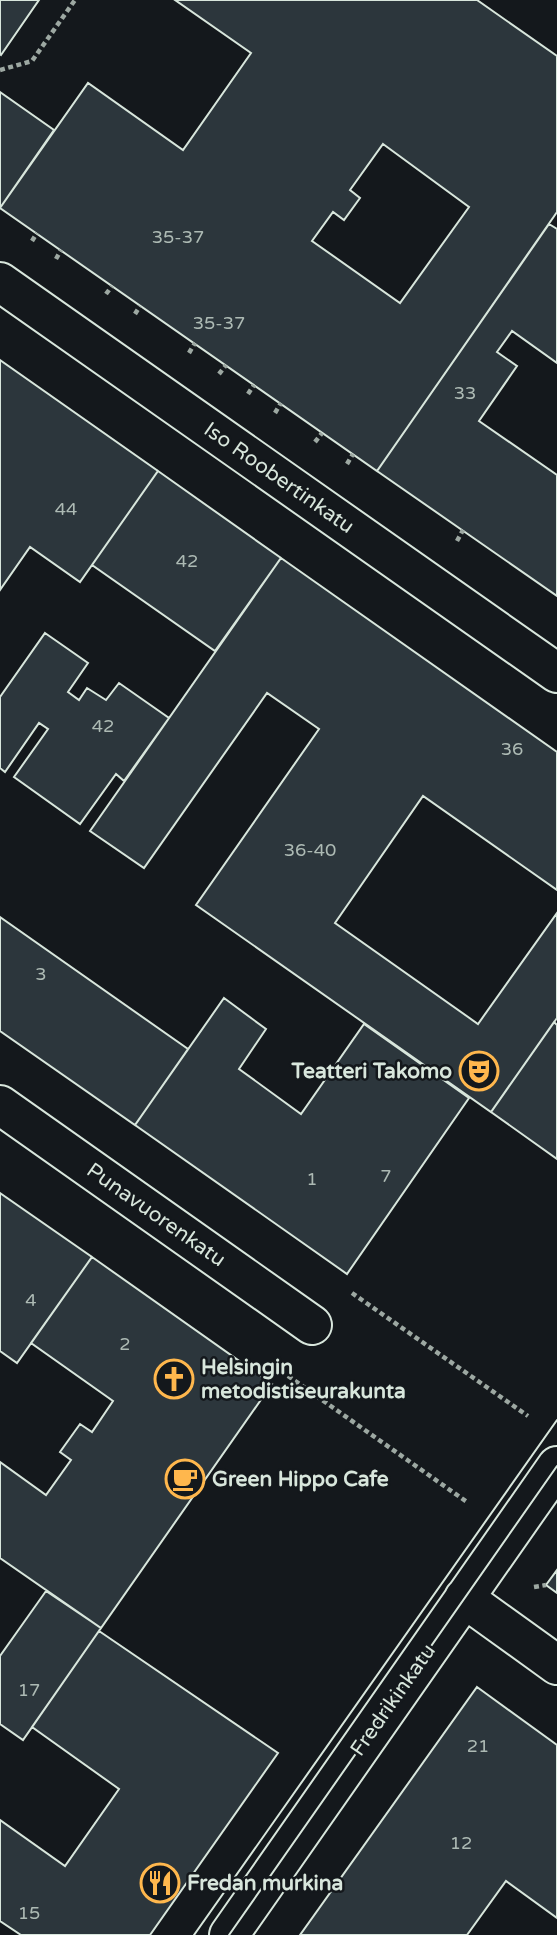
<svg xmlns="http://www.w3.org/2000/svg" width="557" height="1935" font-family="'Varela Round',sans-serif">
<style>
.building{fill:#2c363c;stroke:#d8e6dc;stroke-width:2;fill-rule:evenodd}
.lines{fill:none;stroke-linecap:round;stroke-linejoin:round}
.minor-casing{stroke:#d8e6dc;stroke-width:42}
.path{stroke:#9da8a2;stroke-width:4.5;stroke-dasharray:5 3.5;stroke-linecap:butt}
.minor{stroke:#14181c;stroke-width:38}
.tram{stroke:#d8e6dc;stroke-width:2}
.labels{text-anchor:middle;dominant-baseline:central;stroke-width:5;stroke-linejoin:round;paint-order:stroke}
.number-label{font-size:18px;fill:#adbab4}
.street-label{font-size:21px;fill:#d8e6dc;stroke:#14181c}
.poi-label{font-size:21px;font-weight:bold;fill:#d8e6dc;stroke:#14181c;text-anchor:start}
</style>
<rect width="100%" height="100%" fill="#14181c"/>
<path class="building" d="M0 0H39L1 55 0 54Z
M175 0H477L557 56V212L377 471 0 208 88 83 183 150 251 53ZM383 144 469 207 400 303 312 241 333 212 344 220 360 198 350 190Z
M0 92 54 130 0 208Z
M549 224 557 229V363L512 331 497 352 517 366 479 421 557 475V596L377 471Z
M0 360 158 471 80 582 30 547 0 590Z
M158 471 281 558 215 651 92 565Z
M281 558 557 752V890L423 796 335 923 478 1024 557 913V1018L491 1112 196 905 319 729 267 693 144 868 90 831Z
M45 633 88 663 68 692 79 700 87 688 106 700 119 683 169 718 124 781 116 774 80 824 14 777 48 729 39 723 5 772 0 768V697Z
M0 917 188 1049 135 1125 0 1031Z
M224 998 266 1029 239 1069 301 1114 364 1024 469 1098 347 1274 135 1125Z
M554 1022 557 1025V1159L491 1112Z
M0 1193 92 1257 17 1363 0 1351Z
M92 1257 272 1384 101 1628 0 1558V1462L46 1495 71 1460 60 1452 80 1424 92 1432 113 1401 31 1343Z
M557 1570V1593L546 1585Z
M46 1591 101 1628 23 1740 0 1724V1656Z
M99 1631 278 1753 150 1935H21L0 1921V1820L65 1866 119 1789 32 1727Z
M477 1687 557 1745V1918L506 1881 467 1935H300Z"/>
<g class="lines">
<defs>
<path id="minor" d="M0 282 557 673
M0 1105 312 1325
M464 1598 557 1665
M229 1935 557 1466"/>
</defs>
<use href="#minor" class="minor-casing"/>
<path class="path" d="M0 70 32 61 75 0
M32 241 37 233
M56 259 61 250
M106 294 112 286
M135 314 140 306
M189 353 195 343
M219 374 226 365
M248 394 254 385
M275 413 281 403
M315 442 322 433
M347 464 353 454
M457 541 463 530
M352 1293 528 1416
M281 1371 467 1502
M534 1587 546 1585"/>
<use href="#minor" class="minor"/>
<path class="tram" d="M194 1935 557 1420
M229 1935 557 1466"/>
</g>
<defs>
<symbol id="theatre-ring" viewBox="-11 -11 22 22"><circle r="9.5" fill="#14181c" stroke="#ffb74d" stroke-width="1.5"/><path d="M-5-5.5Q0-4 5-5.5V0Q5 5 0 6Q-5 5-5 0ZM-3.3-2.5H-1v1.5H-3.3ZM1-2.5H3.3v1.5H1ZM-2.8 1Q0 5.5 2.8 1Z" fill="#ffb74d"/></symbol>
<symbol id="church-ring" viewBox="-11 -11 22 22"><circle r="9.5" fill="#14181c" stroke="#ffb74d" stroke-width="1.5"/><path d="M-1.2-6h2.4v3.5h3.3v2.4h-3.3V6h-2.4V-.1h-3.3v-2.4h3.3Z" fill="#ffb74d"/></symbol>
<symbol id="cafe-ring" viewBox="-11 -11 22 22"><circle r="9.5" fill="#14181c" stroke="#ffb74d" stroke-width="1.5"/><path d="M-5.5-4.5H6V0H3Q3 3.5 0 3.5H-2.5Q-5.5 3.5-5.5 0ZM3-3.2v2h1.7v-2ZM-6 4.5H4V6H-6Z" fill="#ffb74d"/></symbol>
<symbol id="restaurant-ring" viewBox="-11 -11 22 22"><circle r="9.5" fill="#14181c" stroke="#ffb74d" stroke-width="1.5"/><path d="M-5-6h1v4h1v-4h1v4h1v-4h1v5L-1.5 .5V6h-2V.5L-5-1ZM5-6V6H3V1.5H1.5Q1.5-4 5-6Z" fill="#ffb74d"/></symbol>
</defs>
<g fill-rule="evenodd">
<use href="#theatre-ring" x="457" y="1049" width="44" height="44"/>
<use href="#church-ring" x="152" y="1357" width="44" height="44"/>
<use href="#cafe-ring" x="163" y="1457" width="44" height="44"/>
<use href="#restaurant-ring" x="138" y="1861" width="44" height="44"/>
</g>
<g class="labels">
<g class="number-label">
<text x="178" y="237">35-37</text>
<text x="219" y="323">35-37</text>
<text x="465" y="393">33</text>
<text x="66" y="509">44</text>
<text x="187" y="561">42</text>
<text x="103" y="726">42</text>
<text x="512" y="749">36</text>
<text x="310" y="850">36-40</text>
<text x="41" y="974">3</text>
<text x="386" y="1176">7</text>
<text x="312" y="1179">1</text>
<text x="31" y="1300">4</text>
<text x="125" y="1344">2</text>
<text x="29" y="1690">17</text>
<text x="478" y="1746">21</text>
<text x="461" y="1843">12</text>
<text x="29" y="1913">15</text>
</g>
<g class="street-label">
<text transform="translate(279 478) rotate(35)">Iso Roobertinkatu</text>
<text transform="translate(156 1215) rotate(35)">Punavuorenkatu</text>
<text transform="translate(393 1700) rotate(-55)">Fredrikinkatu</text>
</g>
<g class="poi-label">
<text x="452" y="1071" text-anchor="end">Teatteri Takomo</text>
<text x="201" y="1367">Helsingin<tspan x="201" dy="24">metodistiseurakunta</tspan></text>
<text x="212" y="1479">Green Hippo Cafe</text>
<text x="187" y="1883">Fredan murkina</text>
</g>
</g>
</svg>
